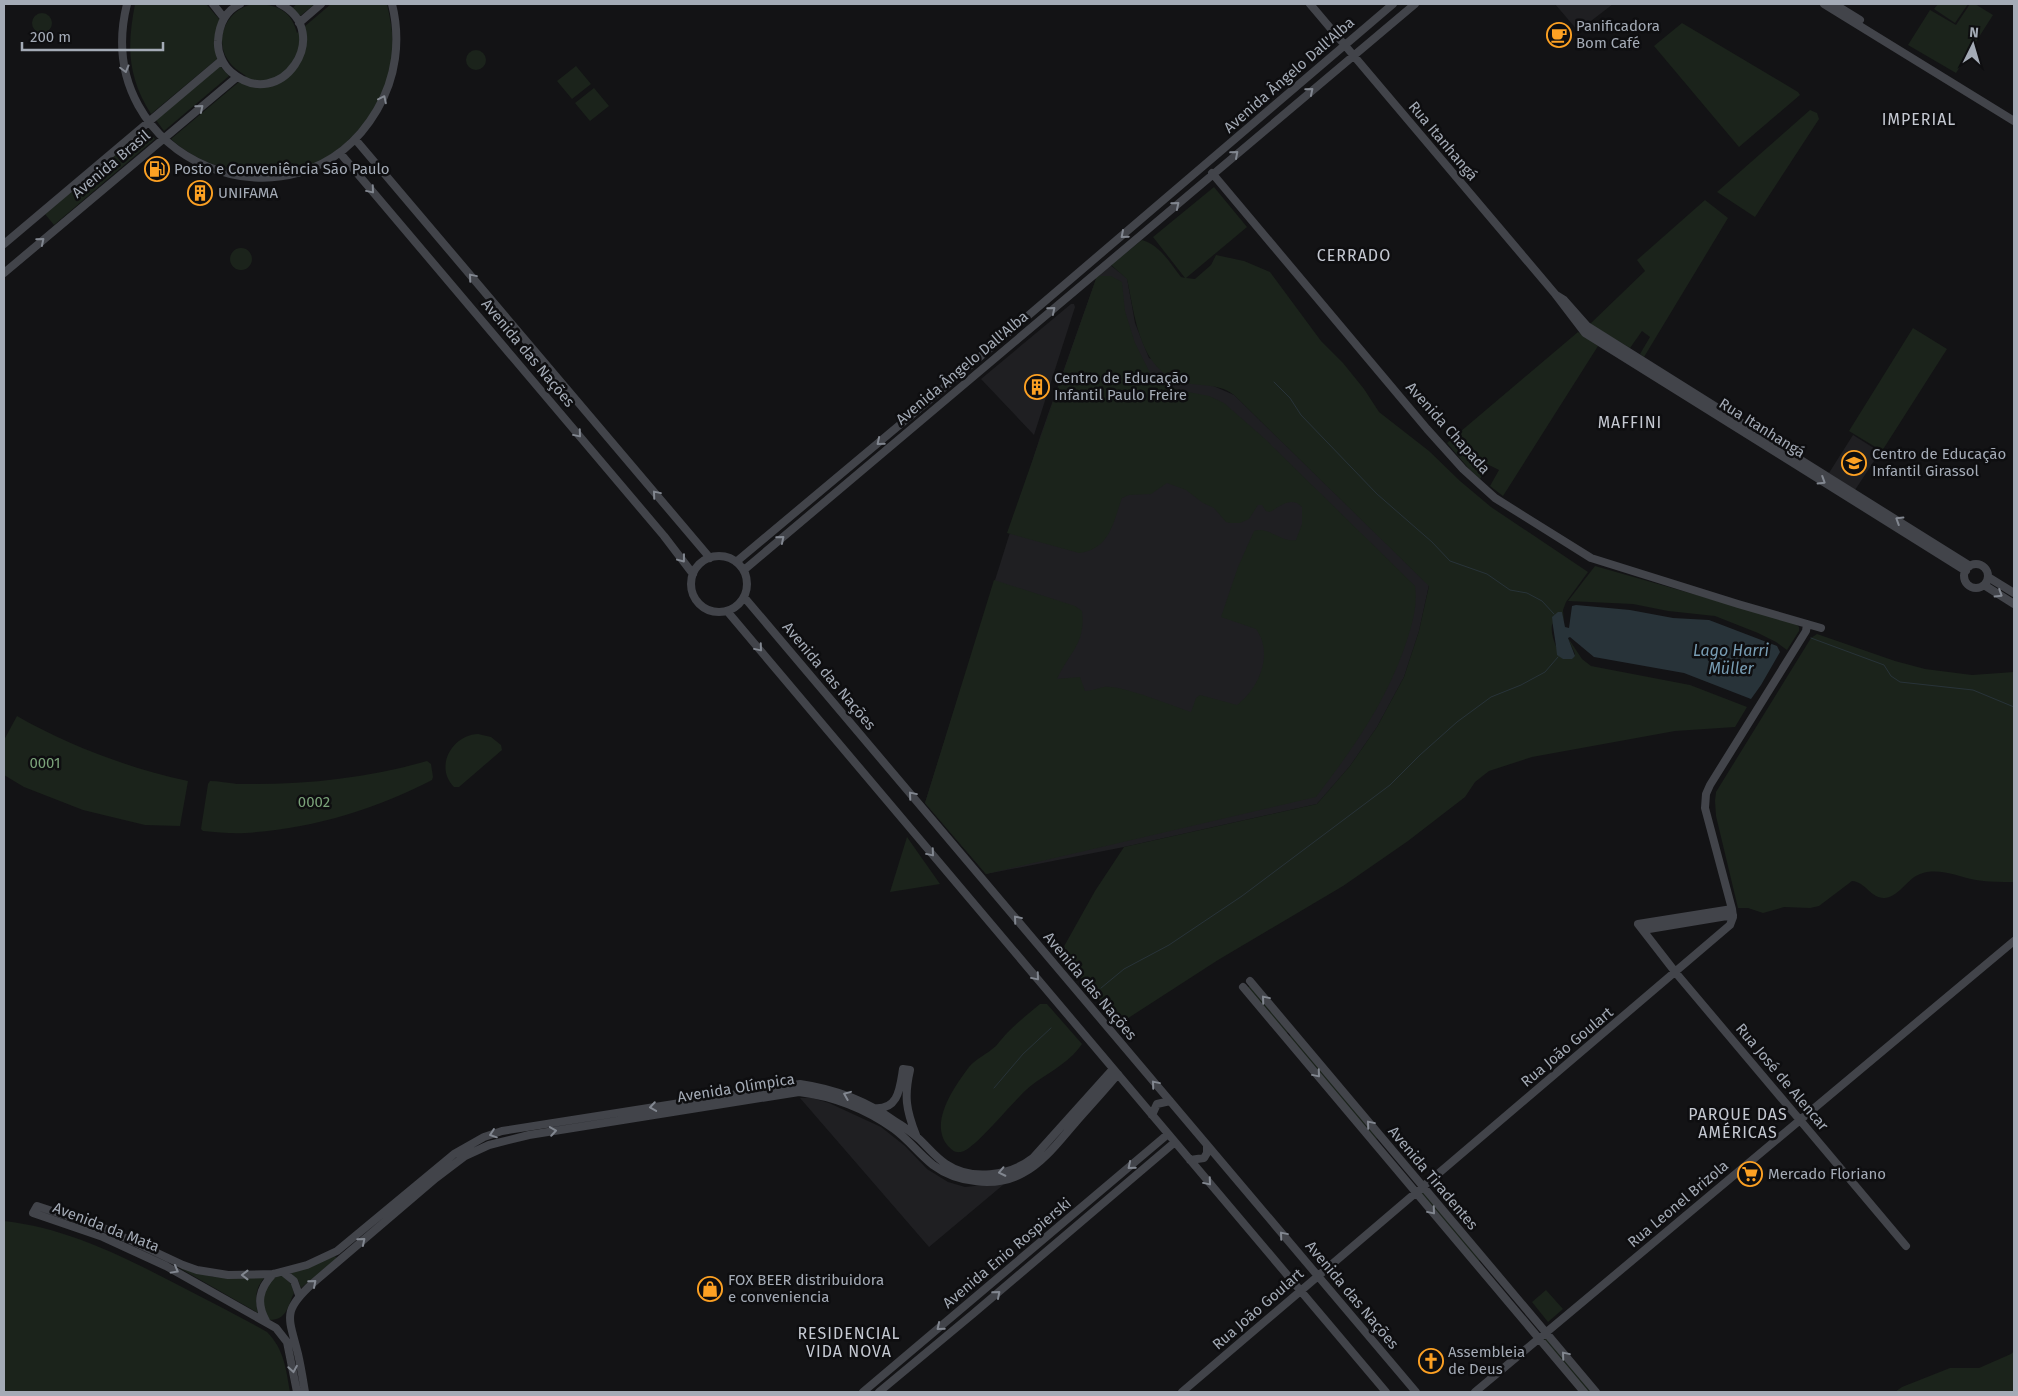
<svg xmlns="http://www.w3.org/2000/svg" width="2018" height="1396" font-family="'Fira Sans',sans-serif">
<style>
.built{fill:#1f1f22}
.green{fill:#1b231b}
.water{fill:#283339}
.lines{fill:none;stroke-linecap:round;stroke-linejoin:round}
.stream{stroke:#283339;stroke-width:1}
.secondary{stroke:#42444a;stroke-width:8}
.oneway{stroke:#828790}
.labels{text-anchor:middle;dominant-baseline:central;stroke-width:5;stroke-linejoin:round;paint-order:stroke}
.poi-label{font-size:15px;fill:#a4abb6;stroke:#0e0e10;text-anchor:start}
.street-label{font-size:15px;fill:#a4abb6;stroke:#0e0e10}
.park-label{font-size:15px;fill:#7aa279;stroke:#0e0e10}
.neighbourhood-label{font-size:16px;letter-spacing:1px;fill:#c5c9d2;stroke:#0e0e10}
.water-label{font-size:16px;font-style:italic;fill:#789db4;stroke:#0e0e10}
</style>
<rect width="100%" height="100%" fill="#131315"/>
<path class="built" d="M1555 4H1613L1578 31Z
M1110 265 1127 278 1135 323 1149 358 1234 395 1429 585 1419 631 1404 677 1377 727 1350 766 1317 804 1124 847 986 874 925 803 1040 437 1097 276Z
M1071 304H1074L1075 307 1034 435 981 379Z
M1853 435 1880 452 1855 490 1829 473Z
M800 1098H812L829 1103 881 1127 905 1146 927 1169 948 1182 965 1187 1002 1183 1003 1185 929 1247Z"/>
<path class="green" d="M135 4H206L220 20 215 36 217 59 151 114C127 76 127 46 135 4Z
M253 4C275 4 291 9 297 33L331 4H387C392 26 396 49 390 72 380 108 352 145 318 162 272 184 208 173 171 139L246 76C239 71 233 68 228 60 213 38 228 9 253 4Z
M297 4H315L300 16 292 8Z
M1938 4H1968L1955 23 1934 9Z
M1970 4H1975L1993 15 1956 73 1908 45 1930 10 1956 25Z
M32 23a10 10 0 1 1 20 0a10 10 0 1 1-20 0Z
M1682 23 1798 92 1800 95 1739 147 1654 46Z
M466 60a10 10 0 1 1 20 0a10 10 0 1 1-20 0Z
M220 66 229 76 164 131 156 120Z
M576 66 591 84 572 99 557 81Z
M594 88 609 106 590 121 575 103Z
M1810 110 1817 113 1819 119 1755 217 1717 192Z
M146 129 155 139 54 225 45 214Z
M1214 187 1247 227 1186 278 1195 279 1211 265 1216 255 1244 261 1270 272 1321 341 1343 363 1364 389 1379 412 1429 451 1460 481 1491 507 1588 572 1566 602 1563 610 1564 623 1562 612C1559 616 1554 621 1552 625 1550 636 1558 651 1563 659H1572L1575 654 1568 638 1582 659 1591 666 1690 685 1747 707 1735 727 1675 731 1532 757 1489 771 1475 782 1465 797 1408 841 1343 886 1218 960 1119 1024 1062 955V950L1095 891 1124 847 1317 804 1350 766 1377 727 1404 677 1419 631 1429 586 1234 395C1230 392 1225 389 1220 388 1208 384 1194 386 1182 382 1139 370 1135 315 1127 279L1111 265 1142 240C1161 246 1169 262 1181 277L1185 278 1153 237Z
M1705 200 1728 218 1644 357 1640 354 1650 337 1642 331 1630 348 1590 324 1645 271 1637 260Z
M230 259a11 11 0 1 1 22 0a11 11 0 1 1-22 0Z
M1097 276H1111L1122 282 1125 311 1135 343 1151 375 1178 390 1209 396 1224 403 1264 438 1415 586C1418 608 1411 628 1404 649 1384 705 1352 750 1316 797L986 874 925 803 994 580 1075 606 1082 611C1086 644 1069 653 1057 679L1080 677 1085 691C1092 691 1098 688 1104 687 1122 685 1172 706 1191 712L1196 698 1200 695 1237 705C1259 688 1274 654 1256 629L1221 617 1238 567 1254 531C1269 526 1281 543 1296 540L1302 524V507C1291 496 1281 506 1270 512L1266 511 1262 505H1258L1249 519 1240 523H1230L1226 522 1214 508 1203 503 1186 490 1167 483 1151 494 1129 495 1122 498C1113 523 1110 549 1079 553L1007 533Z
M1913 328 1947 349 1882 451 1849 431Z
M1578 332 1598 346 1503 496 1490 486 1499 470 1489 465 1480 479 1470 470 1447 443Z
M1595 566 1795 623 1799 627V631L1787 650 1776 642 1758 633 1715 616 1668 611 1633 604 1568 601Z
M1817 634 1895 661 1925 669 1972 675 2014 672V882C2001 882 1989 882 1976 880 1959 877 1941 868 1923 873 1907 877 1901 896 1885 898 1871 899 1866 882 1852 881L1819 906 1810 908 1784 907 1763 913 1748 908H1738L1716 816 1715 801 1716 792 1811 638Z
M17 716C67 745 131 769 188 781L180 826 145 825 83 810 24 787 4 775V740Z
M478 734 491 737 501 745 502 750 459 787H454C434 767 452 735 478 734Z
M427 761 431 764 433 777 432 780C374 810 311 829 245 833 232 834 217 832 203 831L201 829 208 784 210 781C219 781 228 783 237 784 301 785 365 779 427 761Z
M907 837 940 884 890 892Z
M1250 986 1288 1032 1286 1034 1247 988Z
M1040 1004H1047L1082 1044C1068 1065 1044 1074 1026 1090 1012 1103 978 1145 964 1151 956 1154 953 1151 948 1146 928 1123 955 1086 969 1067 977 1058 987 1054 996 1046 1000 1041 1004 1036 1008 1032 1018 1022 1029 1013 1040 1004Z
M1292 1034 1379 1137 1376 1139 1288 1037Z
M1424 1190 1482 1259 1478 1261 1421 1193Z
M4 1221C68 1228 126 1258 182 1287 211 1302 239 1316 267 1332 284 1349 286 1369 290 1392H4Z
M335 1256 337 1258 301 1288 298 1280 291 1273Z
M176 1266 213 1277 264 1278C255 1288 255 1300 258 1313Z
M282 1275 291 1284 294 1293C288 1305 287 1320 270 1320 259 1308 261 1277 282 1275Z
M1546 1290 1563 1309 1548 1322 1532 1302Z
M1547 1337 1594 1392H1588L1544 1339Z
M2014 1351V1392H1895L1902 1387 1950 1368H1979L2011 1354Z"/>
<path class="water" d="M1576 605 1630 610 1673 618 1709 620 1777 646 1780 652 1761 685 1751 699 1684 673 1594 657 1570 637 1568 638 1575 656 1572 659H1563L1557 655C1556 642 1553 630 1552 617L1558 612H1562L1565 627 1569 628 1572 606Z"/>
<g class="lines">
<path class="stream" d="M1274 382 1290 398 1301 415 1377 494 1432 542 1450 561 1487 574 1510 590 1527 593 1542 601 1554 614
M1811 638 1884 665 1891 676 1900 682 1973 690 2014 707
M1101 988 1124 969 1169 945 1242 896 1390 785 1420 755 1457 722 1491 697 1521 685 1545 672 1558 657
M994 1088 1023 1054 1051 1028"/>
<path class="secondary" d="M127 4C88 160 297 246 377 110 396 78 401 40 392 4
M213 4 224 18
M240 4C225 11 219 26 218 41 217 52 223 65 231 72 281 115 335 32 280 4
M1310 4 1556 295 1585 333 1966 571
M1824 4 2014 121
M1834 4 1860 20
M299 23 321 4
M355 139 710 558
M340 153 664 536 693 574
M1212 173 1427 429 1463 469 1495 498 1591 558 1738 604 1821 628
M4 244 222 60
M4 273 237 77
M1556 295 1564 300 1587 326 1970 566
M691 584a28 28 0 1 1 56 0a28 28 0 1 1-56 0Z
M736 562 927 402 1393 4
M1964 576a12 12 0 1 1 24 0a12 12 0 1 1-24 0Z
M744 570 1415 4
M1988 577 2014 593
M1984 585 2014 604
M744 597 1416 1392
M727 611 1386 1392
M1732 909 1638 924 1676 973 1906 1246
M1643 930 1733 915
M1250 981 1596 1392
M1243 987 1584 1392
M873 1108C899 1111 900 1087 903 1069L910 1070C904 1096 906 1110 916 1135
M1152 1115 1157 1104 1170 1101
M1190 1160 1204 1158 1207 1153V1146
M283 1272 294 1281 299 1295
M266 1321C256 1303 259 1289 273 1274
M297 1392 287 1342 276 1328 166 1266 103 1237 33 1213 37 1206 104 1228 183 1265 197 1270 228 1275 273 1274 307 1265 337 1251 454 1154 484 1137 502 1131 800 1084C835 1089 867 1101 896 1122 903 1126 911 1132 918 1138 927 1146 935 1157 946 1164 971 1181 1010 1176 1033 1158L1113 1069
M305 1392C303 1380 301 1367 298 1354 289 1317 281 1312 313 1283L436 1178 465 1156 489 1145 529 1135 799 1092C832 1096 866 1109 894 1129 908 1139 919 1154 933 1165 957 1183 996 1188 1023 1173 1044 1162 1060 1140 1075 1123 1089 1107 1104 1091 1118 1074
M863 1392 1168 1134
M879 1392 974 1313 1175 1142
M1182 1392 1730 925 1733 917 1732 909 1705 808 1706 794 1710 785 1806 631 1807 624
M1475 1392 2014 941"/>
</g>
<defs><path id="oneway-chevron" d="M-2-3.5L2.5 0L-2 3.5" fill="none" stroke-width="1.6" stroke-linecap="round" stroke-linejoin="round" transform="scale(1.25)"/></defs>
<g class="oneway">
<use href="#oneway-chevron" transform="translate(125 69) rotate(75)"/>
<use href="#oneway-chevron" transform="translate(1310 91) rotate(-40)"/>
<use href="#oneway-chevron" transform="translate(383 99) rotate(-64)"/>
<use href="#oneway-chevron" transform="translate(200 108) rotate(-40)"/>
<use href="#oneway-chevron" transform="translate(1235 154) rotate(-41)"/>
<use href="#oneway-chevron" transform="translate(371 190) rotate(50)"/>
<use href="#oneway-chevron" transform="translate(1176 205) rotate(-40)"/>
<use href="#oneway-chevron" transform="translate(1124 235) rotate(139)"/>
<use href="#oneway-chevron" transform="translate(41 241) rotate(-40)"/>
<use href="#oneway-chevron" transform="translate(472 277) rotate(-130)"/>
<use href="#oneway-chevron" transform="translate(1052 310) rotate(-40)"/>
<use href="#oneway-chevron" transform="translate(578 434) rotate(50)"/>
<use href="#oneway-chevron" transform="translate(880 442) rotate(140)"/>
<use href="#oneway-chevron" transform="translate(1822 481) rotate(32)"/>
<use href="#oneway-chevron" transform="translate(656 494) rotate(-130)"/>
<use href="#oneway-chevron" transform="translate(1899 520) rotate(-148)"/>
<use href="#oneway-chevron" transform="translate(781 539) rotate(-40)"/>
<use href="#oneway-chevron" transform="translate(682 559) rotate(53)"/>
<use href="#oneway-chevron" transform="translate(1999 594) rotate(32)"/>
<use href="#oneway-chevron" transform="translate(759 648) rotate(50)"/>
<use href="#oneway-chevron" transform="translate(912 795) rotate(-130)"/>
<use href="#oneway-chevron" transform="translate(931 853) rotate(50)"/>
<use href="#oneway-chevron" transform="translate(1017 919) rotate(-130)"/>
<use href="#oneway-chevron" transform="translate(1036 977) rotate(50)"/>
<use href="#oneway-chevron" transform="translate(1265 999) rotate(-130)"/>
<use href="#oneway-chevron" transform="translate(1317 1074) rotate(50)"/>
<use href="#oneway-chevron" transform="translate(1155 1084) rotate(-130)"/>
<use href="#oneway-chevron" transform="translate(847 1095) rotate(-158)"/>
<use href="#oneway-chevron" transform="translate(653 1107) rotate(171)"/>
<use href="#oneway-chevron" transform="translate(1370 1124) rotate(-130)"/>
<use href="#oneway-chevron" transform="translate(553 1131) rotate(-9)"/>
<use href="#oneway-chevron" transform="translate(493 1134) rotate(161)"/>
<use href="#oneway-chevron" transform="translate(1131 1166) rotate(140)"/>
<use href="#oneway-chevron" transform="translate(1002 1172) rotate(168)"/>
<use href="#oneway-chevron" transform="translate(1208 1182) rotate(50)"/>
<use href="#oneway-chevron" transform="translate(1432 1211) rotate(50)"/>
<use href="#oneway-chevron" transform="translate(1283 1235) rotate(-130)"/>
<use href="#oneway-chevron" transform="translate(362 1241) rotate(-40)"/>
<use href="#oneway-chevron" transform="translate(175 1270) rotate(29)"/>
<use href="#oneway-chevron" transform="translate(245 1275) rotate(-180)"/>
<use href="#oneway-chevron" transform="translate(313 1283) rotate(-41)"/>
<use href="#oneway-chevron" transform="translate(997 1294) rotate(-41)"/>
<use href="#oneway-chevron" transform="translate(940 1327) rotate(140)"/>
<use href="#oneway-chevron" transform="translate(1565 1355) rotate(-130)"/>
<use href="#oneway-chevron" transform="translate(293 1369) rotate(81)"/>
</g>
<defs>
<symbol id="cafe-ring" viewBox="-11 -11 22 22"><circle r="9.5" fill="#0e0e10" stroke="#fda123" stroke-width="1.5"/><path d="M-5.5-4.5H6V0H3Q3 3.5 0 3.5H-2.5Q-5.5 3.5-5.5 0ZM3-3.2v2h1.7v-2ZM-6 4.5H4V6H-6Z" fill="#fda123"/></symbol>
<symbol id="fuel-ring" viewBox="-11 -11 22 22"><circle r="9.5" fill="#0e0e10" stroke="#fda123" stroke-width="1.5"/><path d="M-5.5-6h7V0h2V4h1.3V-2.5L3-4.5l.8-.8L6-3V5H2.5V1h-1V6h-7ZM-4.2-4.7v3.2H.2V-4.7Z" fill="#fda123"/></symbol>
<symbol id="building-ring" viewBox="-11 -11 22 22"><circle r="9.5" fill="#0e0e10" stroke="#fda123" stroke-width="1.5"/><path d="M-4-6H4V6H1V3H-1V6H-4ZM-2.5-4.3h1.7v1.8h-1.7ZM.8-4.3h1.7v1.8H.8ZM-2.5-1h1.7V.8h-1.7ZM.8-1h1.7V.8H.8Z" fill="#fda123"/></symbol>
<symbol id="school-ring" viewBox="-11 -11 22 22"><circle r="9.5" fill="#0e0e10" stroke="#fda123" stroke-width="1.5"/><path d="M0-5L7-2L0 1L-7-2ZM-4 1L0 2.5L4 1V4Q0 6-4 4Z" fill="#fda123"/></symbol>
<symbol id="supermarket-ring" viewBox="-11 -11 22 22"><circle r="9.5" fill="#0e0e10" stroke="#fda123" stroke-width="1.5"/><path d="M-6-5.5h2.5l.6 2H6L4.5 2H-2.5L-4.4-4H-6ZM-1.5 3.2a1.3 1.3 0 1 0 .1 0ZM3 3.2a1.3 1.3 0 1 0 .1 0Z" fill="#fda123"/></symbol>
<symbol id="shop-ring" viewBox="-11 -11 22 22"><circle r="9.5" fill="#0e0e10" stroke="#fda123" stroke-width="1.5"/><path d="M-5-2.5h2.3a2.7 3.5 0 0 1 5.4 0H5L5.5 6h-11ZM-1.5-2.5h3a1.5 2.3 0 0 0-3 0Z" fill="#fda123"/></symbol>
<symbol id="church-ring" viewBox="-11 -11 22 22"><circle r="9.5" fill="#0e0e10" stroke="#fda123" stroke-width="1.5"/><path d="M-1.2-6h2.4v3.5h3.3v2.4h-3.3V6h-2.4V-.1h-3.3v-2.4h3.3Z" fill="#fda123"/></symbol>
</defs>
<g fill-rule="evenodd">
<use href="#cafe-ring" x="1545" y="21" width="28" height="28"/>
<use href="#fuel-ring" x="143" y="155" width="28" height="28"/>
<use href="#building-ring" x="186" y="179" width="28" height="28"/>
<use href="#building-ring" x="1023" y="373" width="28" height="28"/>
<use href="#school-ring" x="1840" y="449" width="28" height="28"/>
<use href="#supermarket-ring" x="1736" y="1160" width="28" height="28"/>
<use href="#shop-ring" x="696" y="1275" width="28" height="28"/>
<use href="#church-ring" x="1417" y="1347" width="28" height="28"/>
</g>
<g class="labels">
<g class="poi-label">
<text x="1576" y="26">Panificadora<tspan x="1576" dy="17">Bom Café</tspan></text>
<text x="174" y="169">Posto e Conveniência São Paulo</text>
<text x="218" y="193">UNIFAMA</text>
<text x="1054" y="378">Centro de Educação<tspan x="1054" dy="17">Infantil Paulo Freire</tspan></text>
<text x="1872" y="454">Centro de Educação<tspan x="1872" dy="17">Infantil Girassol</tspan></text>
<text x="1768" y="1174">Mercado Floriano</text>
<text x="728" y="1280">FOX BEER distribuidora<tspan x="728" dy="17">e conveniencia</tspan></text>
<text x="1448" y="1352">Assembleia<tspan x="1448" dy="17">de Deus</tspan></text>
</g>
<g class="street-label">
<text transform="translate(1289 75) rotate(-41)">Avenida Ângelo Dall'Alba</text>
<text transform="translate(1443 141) rotate(50)">Rua Itanhangá</text>
<text transform="translate(111 164) rotate(-40)">Avenida Brasil</text>
<text transform="translate(528 353) rotate(50)">Avenida das Nações</text>
<text transform="translate(962 368) rotate(-40)">Avenida Ângelo Dall'Alba</text>
<text transform="translate(1448 428) rotate(48)">Avenida Chapada</text>
<text transform="translate(1762 428) rotate(32)">Rua Itanhangá</text>
<text transform="translate(829 676) rotate(50)">Avenida das Nações</text>
<text transform="translate(1090 986) rotate(50)">Avenida das Nações</text>
<text transform="translate(1567 1047) rotate(-40)">Rua João Goulart</text>
<text transform="translate(1782 1077) rotate(50)">Rua José de Alencar</text>
<text transform="translate(736 1088) rotate(-9)">Avenida Olímpica</text>
<text transform="translate(1433 1178) rotate(50)">Avenida Tiradentes</text>
<text transform="translate(1678 1204) rotate(-40)">Rua Leonel Brizola</text>
<text transform="translate(106 1227) rotate(21)">Avenida da Mata</text>
<text transform="translate(1007 1253) rotate(-40)">Avenida Enio Rospierski</text>
<text transform="translate(1352 1295) rotate(50)">Avenida das Nações</text>
<text transform="translate(1258 1309) rotate(-41)">Rua João Goulart</text>
</g>
<g class="park-label">
<text x="45" y="763">0001</text>
<text x="314" y="802">0002</text>
</g>
<g class="neighbourhood-label">
<text x="1919" y="119">IMPERIAL</text>
<text x="1354" y="255">CERRADO</text>
<text x="1630" y="422">MAFFINI</text>
<text x="1738" y="1114">PARQUE DAS<tspan x="1738" dy="18">AMÉRICAS</tspan></text>
<text x="849" y="1333">RESIDENCIAL<tspan x="849" dy="18">VIDA NOVA</tspan></text>
</g>
<g class="water-label">
<text x="1731" y="650">Lago Harri<tspan x="1731" dy="18">Müller</tspan></text>
</g>
</g>
<rect width="2018" height="1396" fill="none" stroke="#a4abb6" stroke-width="10"/>
<g transform="translate(1973 45) rotate(5)" stroke="#0e0e10" stroke-width="4" paint-order="stroke">
<path d="M0-4L9 19L0 12L-9 19Z" fill="#a4abb6"/>
<text y="-8" font-size="14" font-weight="bold" text-anchor="middle" fill="#a4abb6">N</text>
</g>
<path d="M22 42v8h141v-8" fill="none" stroke="#a4abb6" stroke-width="2.5"/>
<text x="30" y="42" font-size="15" fill="#a4abb6" stroke="#0e0e10" stroke-width="4" paint-order="stroke">200 m</text>
</svg>
